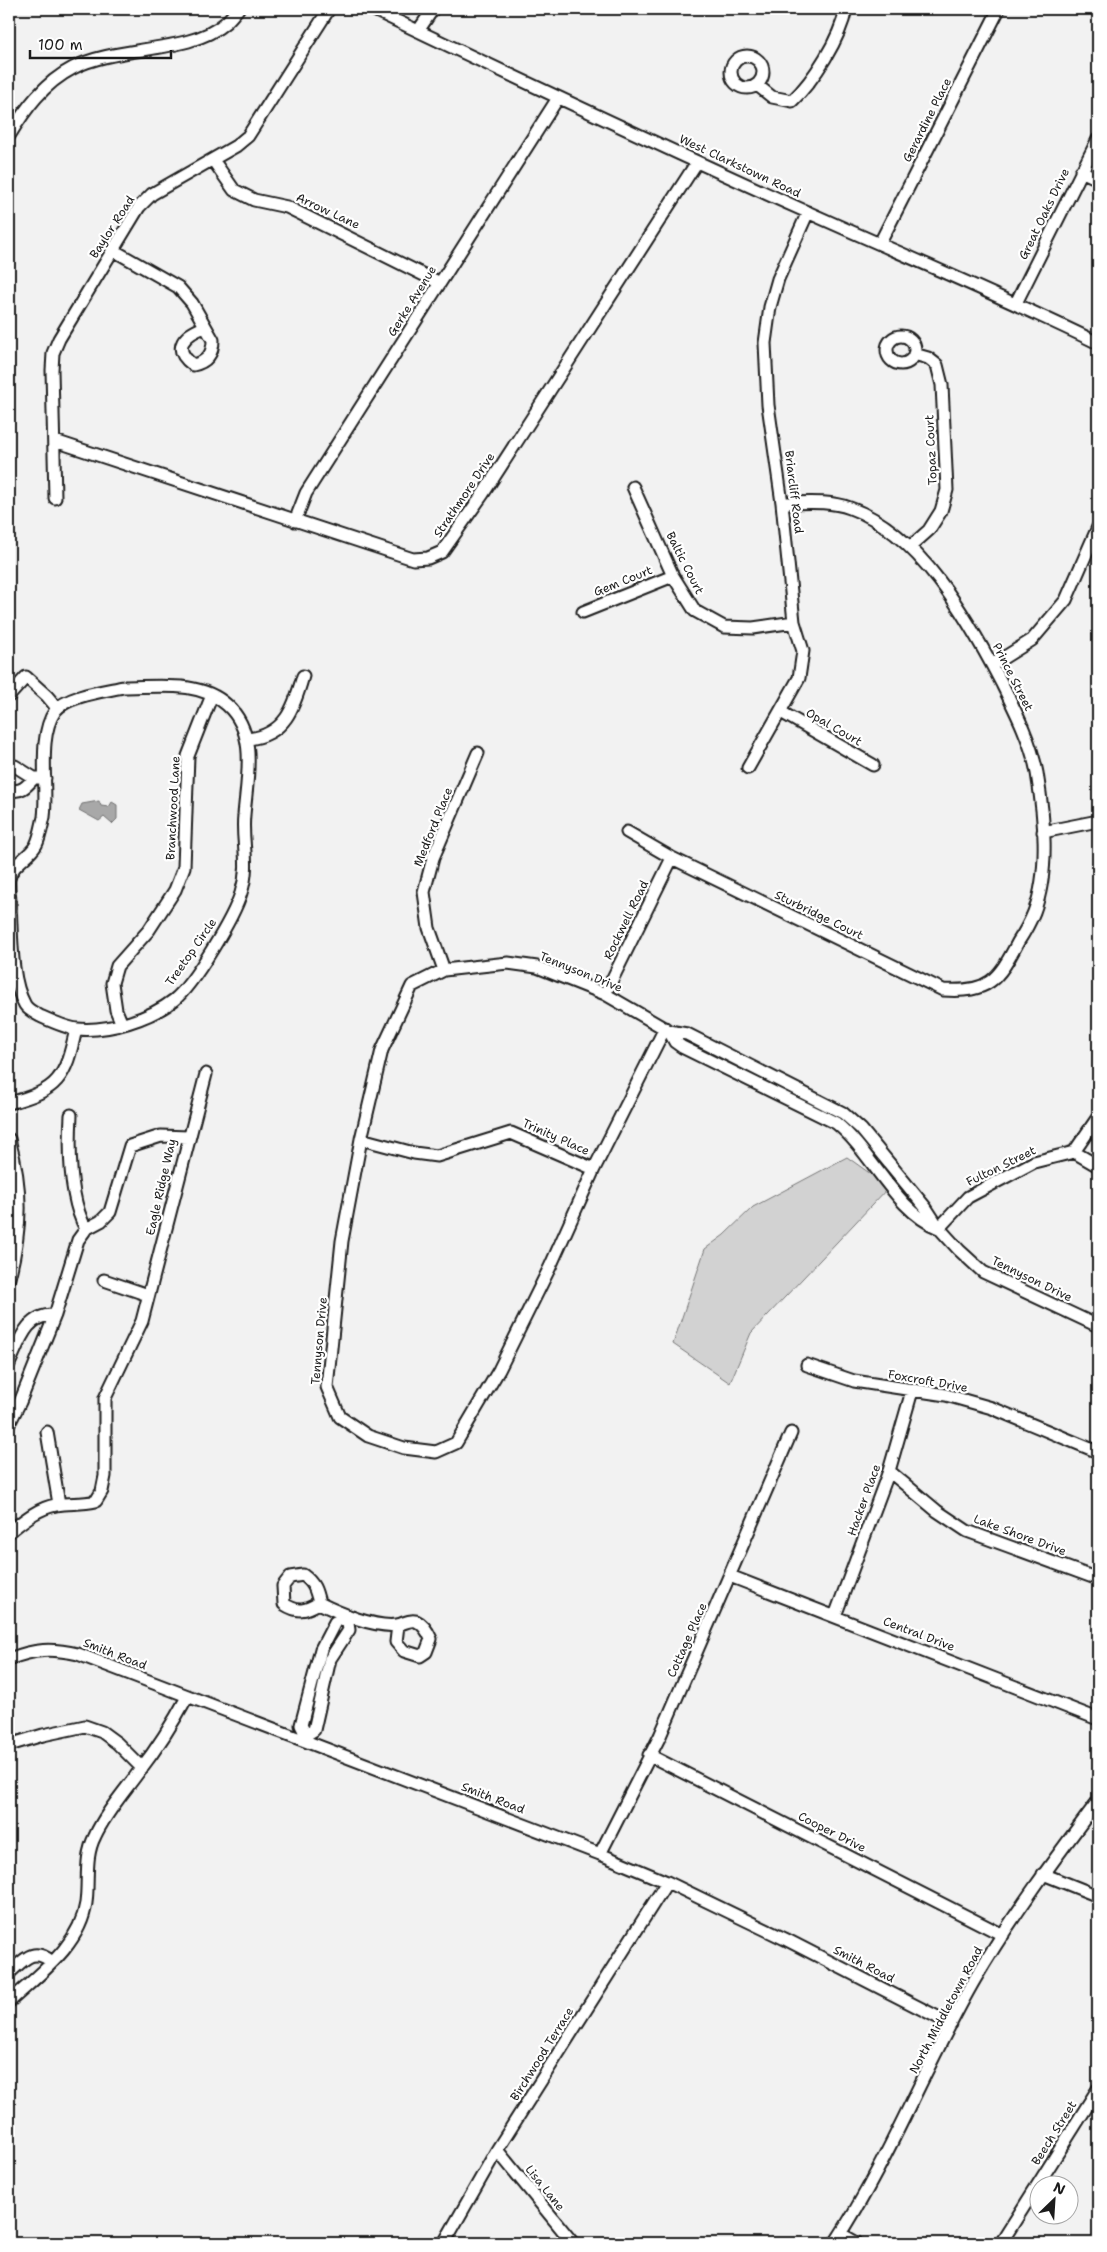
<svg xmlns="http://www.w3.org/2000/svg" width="1107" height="2252" font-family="'Shantell Sans',sans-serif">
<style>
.green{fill:#d2d2d2;stroke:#777}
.water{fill:#a8a8a8;stroke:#707070}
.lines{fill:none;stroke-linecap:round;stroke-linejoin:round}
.minor-casing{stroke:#1c1c1c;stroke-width:15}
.minor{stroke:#fff;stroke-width:11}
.labels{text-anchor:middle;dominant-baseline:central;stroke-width:4.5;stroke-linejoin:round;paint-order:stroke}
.street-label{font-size:12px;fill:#1c1c1c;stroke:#fff}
</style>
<rect width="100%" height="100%" fill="#f2f2f2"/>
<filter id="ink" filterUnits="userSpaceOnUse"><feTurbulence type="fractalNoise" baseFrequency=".02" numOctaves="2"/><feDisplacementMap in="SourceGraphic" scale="10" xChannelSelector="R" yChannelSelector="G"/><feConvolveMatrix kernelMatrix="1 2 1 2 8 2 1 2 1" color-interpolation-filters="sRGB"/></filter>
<g filter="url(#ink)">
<path class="green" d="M847 1157 889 1187 751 1333 730 1383 673 1344 705 1249 724 1235 753 1207Z"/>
<path class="water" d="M99 801 101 806 109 807 112 802 117 805V819L112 824 104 817 99 821 79 810 82 804Z"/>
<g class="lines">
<defs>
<path id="minor" d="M372 9C516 78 660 146 805 211 903 255 1002 296 1098 343
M418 31 433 9
M731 72a16 16 0 1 1 32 0a16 16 0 1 1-32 0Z
M757 85 772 97 792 101C814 80 840 39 846 9
M9 136C25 109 44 83 73 68 116 45 190 54 225 23 230 19 234 13 238 9
M213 160 234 190 254 200 287 207 440 283
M1081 171 1098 179
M880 243 999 9
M113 250 178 287 192 303 213 340C213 354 207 362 193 365 170 348 185 334 205 327
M1016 303 1098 139
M887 350a14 14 0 1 1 28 0a14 14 0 1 1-28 0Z
M55 441 413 559 428 558 442 552 483 494 697 162
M633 487 673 576 695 611 724 627 753 628 794 622
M55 498 52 370 53 353 59 339 139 207 152 194 236 146 248 136 329 9
M295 521 306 493 558 98
M910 547 929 530 941 511 947 490 942 385 937 365 928 358 914 354
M583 612 673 576
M992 665 1032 640 1066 600 1098 527
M123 687C157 687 200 680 227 705 258 733 247 777 244 815 241 843 251 863 241 893 234 917 193 985 174 1000 150 1019 108 1032 77 1029 66 1028 51 1021 40 1016 35 1013 28 1010 25 1005 10 980 12 932 10 903 10 896 8 886 9 879 12 863 29 858 36 845 40 838 42 825 44 817 48 786 37 737 55 711 66 696 105 691 123 687Z
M9 696 26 677 47 696 57 708
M781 712 873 765
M248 739C285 735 294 708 303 676
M9 767 15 766 34 778H45
M748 768 799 678 803 651 794 622 782 503 768 405 765 343 770 307 778 279 808 212
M9 789C20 794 27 786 34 778
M627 832 672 858 943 990C989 993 998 980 1018 942 1024 933 1030 922 1034 912 1050 870 1044 816 1037 773 1031 741 1015 710 1001 682 968 619 920 533 850 508 828 500 804 503 782 503
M1043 832 1098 821
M444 970 429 928 424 892 433 858 478 753
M605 994 672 858
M122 1024 116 1010 112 983 117 966 149 930 175 890 184 867 188 756 212 695
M665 1028 594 1169 550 1267 499 1370 456 1443 436 1452 404 1448 368 1436 340 1417 327 1387 342 1241 361 1139 382 1050 412 986 444 970 508 963 537 967 605 994 669 1031 687 1034 843 1113 861 1129 926 1208 939 1228C896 1212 872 1152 836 1123L682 1047 675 1042 669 1031
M9 1103C59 1090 65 1079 76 1029
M71 1115C69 1150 69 1199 86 1229
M1098 1117 1074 1152 1034 1162 968 1197 939 1228 959 1250 983 1272 1098 1326
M9 1139C23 1190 22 1227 9 1278
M361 1139 414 1153 437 1156 511 1133 594 1169
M1074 1152 1098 1166
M104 1280 148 1295
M9 1364C19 1343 26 1313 55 1315
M807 1365 854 1381 946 1395 992 1408 1098 1452
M9 1424 20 1402 55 1315 78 1240 86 1229 101 1221 110 1212 130 1146 161 1136 188 1137
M47 1432 59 1504
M889 1471 937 1511 967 1531 1098 1579
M9 1532C23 1521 38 1508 56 1505 70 1502 80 1505 96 1501L102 1491 105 1476V1398L142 1321 206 1074
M730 1576 1098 1719
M319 1603C305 1611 298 1613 284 1604L283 1586 290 1577 303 1575C314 1583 316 1590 319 1603 339 1613 375 1628 397 1625 404 1624 408 1619 416 1621 423 1624 428 1632 431 1639L426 1652 420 1656 404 1651 396 1642 398 1625
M835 1616 889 1471 912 1391
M9 1659C35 1649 51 1648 78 1654L600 1854 667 1882 787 1940 951 2024
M305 1740 306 1735 314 1730 330 1659 349 1630 347 1617 335 1622 321 1649 301 1725 306 1735
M9 1745 43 1735 85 1726 102 1732 117 1743 142 1768
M649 1755 1003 1935
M600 1854 660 1736 791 1433
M1043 1874 1098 1896
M9 1973C24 1960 33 1946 52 1962
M9 2002C39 1974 80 1946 86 1903 89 1880 84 1857 95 1836 106 1812 125 1791 140 1770 158 1747 173 1723 187 1697
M497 2150 573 2243
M841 2234 857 2243
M444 2243 497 2150 667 1882
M835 2243C890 2159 925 2065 975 1979 1012 1916 1055 1858 1098 1801
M1001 2243 1098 2089"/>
</defs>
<use href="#minor" class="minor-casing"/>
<use href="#minor" class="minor"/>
</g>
</g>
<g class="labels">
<g class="street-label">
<text transform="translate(927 120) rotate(-63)">Gerardine Place</text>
<text transform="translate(740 166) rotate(25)">West Clarkstown Road</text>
<text transform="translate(328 211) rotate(25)">Arrow Lane</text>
<text transform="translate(1044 214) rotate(-64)">Great Oaks Drive</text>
<text transform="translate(112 227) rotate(-57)">Baylor Road</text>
<text transform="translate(412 301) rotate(-58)">Gerke Avenue</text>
<text transform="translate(931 450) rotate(-93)">Topaz Court</text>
<text transform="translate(794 492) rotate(83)">Briarcliff Road</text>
<text transform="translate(464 495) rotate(-56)">Strathmore Drive</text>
<text transform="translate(685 563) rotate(63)">Baltic Court</text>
<text transform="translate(623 581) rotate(-22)">Gem Court</text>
<text transform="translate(1013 677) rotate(63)">Prince Street</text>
<text transform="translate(834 727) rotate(30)">Opal Court</text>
<text transform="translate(173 808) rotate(-87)">Branchwood Lane</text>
<text transform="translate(433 827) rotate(-68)">Medford Place</text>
<text transform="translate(819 915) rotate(26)">Sturbridge Court</text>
<text transform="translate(626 920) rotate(-64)">Rockwell Road</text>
<text transform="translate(191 952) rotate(-55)">Treetop Circle</text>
<text transform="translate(581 972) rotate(22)">Tennyson Drive</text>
<text transform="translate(556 1137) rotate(24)">Trinity Place</text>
<text transform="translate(1001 1166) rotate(-26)">Fulton Street</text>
<text transform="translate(161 1187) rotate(-77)">Eagle Ridge Way</text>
<text transform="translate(1032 1279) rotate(26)">Tennyson Drive</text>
<text transform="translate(319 1341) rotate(-85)">Tennyson Drive</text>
<text transform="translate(928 1381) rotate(10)">Foxcroft Drive</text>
<text transform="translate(864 1500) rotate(-70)">Hacker Place</text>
<text transform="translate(1020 1535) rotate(20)">Lake Shore Drive</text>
<text transform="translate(919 1634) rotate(21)">Central Drive</text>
<text transform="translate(687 1640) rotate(-66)">Cottage Place</text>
<text transform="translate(115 1654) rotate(21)">Smith Road</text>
<text transform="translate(493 1798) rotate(21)">Smith Road</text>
<text transform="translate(832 1832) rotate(27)">Cooper Drive</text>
<text transform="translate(864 1964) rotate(27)">Smith Road</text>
<text transform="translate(946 2010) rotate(-62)">North Middletown Road</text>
<text transform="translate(542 2054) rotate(-58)">Birchwood Terrace</text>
<text transform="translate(1054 2133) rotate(-58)">Beech Street</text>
<text transform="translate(545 2188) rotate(51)">Lisa Lane</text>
</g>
</g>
<rect width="1107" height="2252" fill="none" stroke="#fff" stroke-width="30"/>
<rect x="15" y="15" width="1077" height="2222" fill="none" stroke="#1c1c1c" stroke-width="2" filter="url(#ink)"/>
<g transform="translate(1054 2200) rotate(25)"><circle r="24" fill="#ffffff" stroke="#a4a4a4"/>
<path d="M0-4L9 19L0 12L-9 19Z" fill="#1c1c1c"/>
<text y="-8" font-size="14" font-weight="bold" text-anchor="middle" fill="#1c1c1c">N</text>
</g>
<path d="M30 50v8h141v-8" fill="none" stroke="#1c1c1c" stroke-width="2.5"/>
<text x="38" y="50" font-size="15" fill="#1c1c1c" stroke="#ffffff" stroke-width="4" paint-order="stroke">100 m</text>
</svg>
